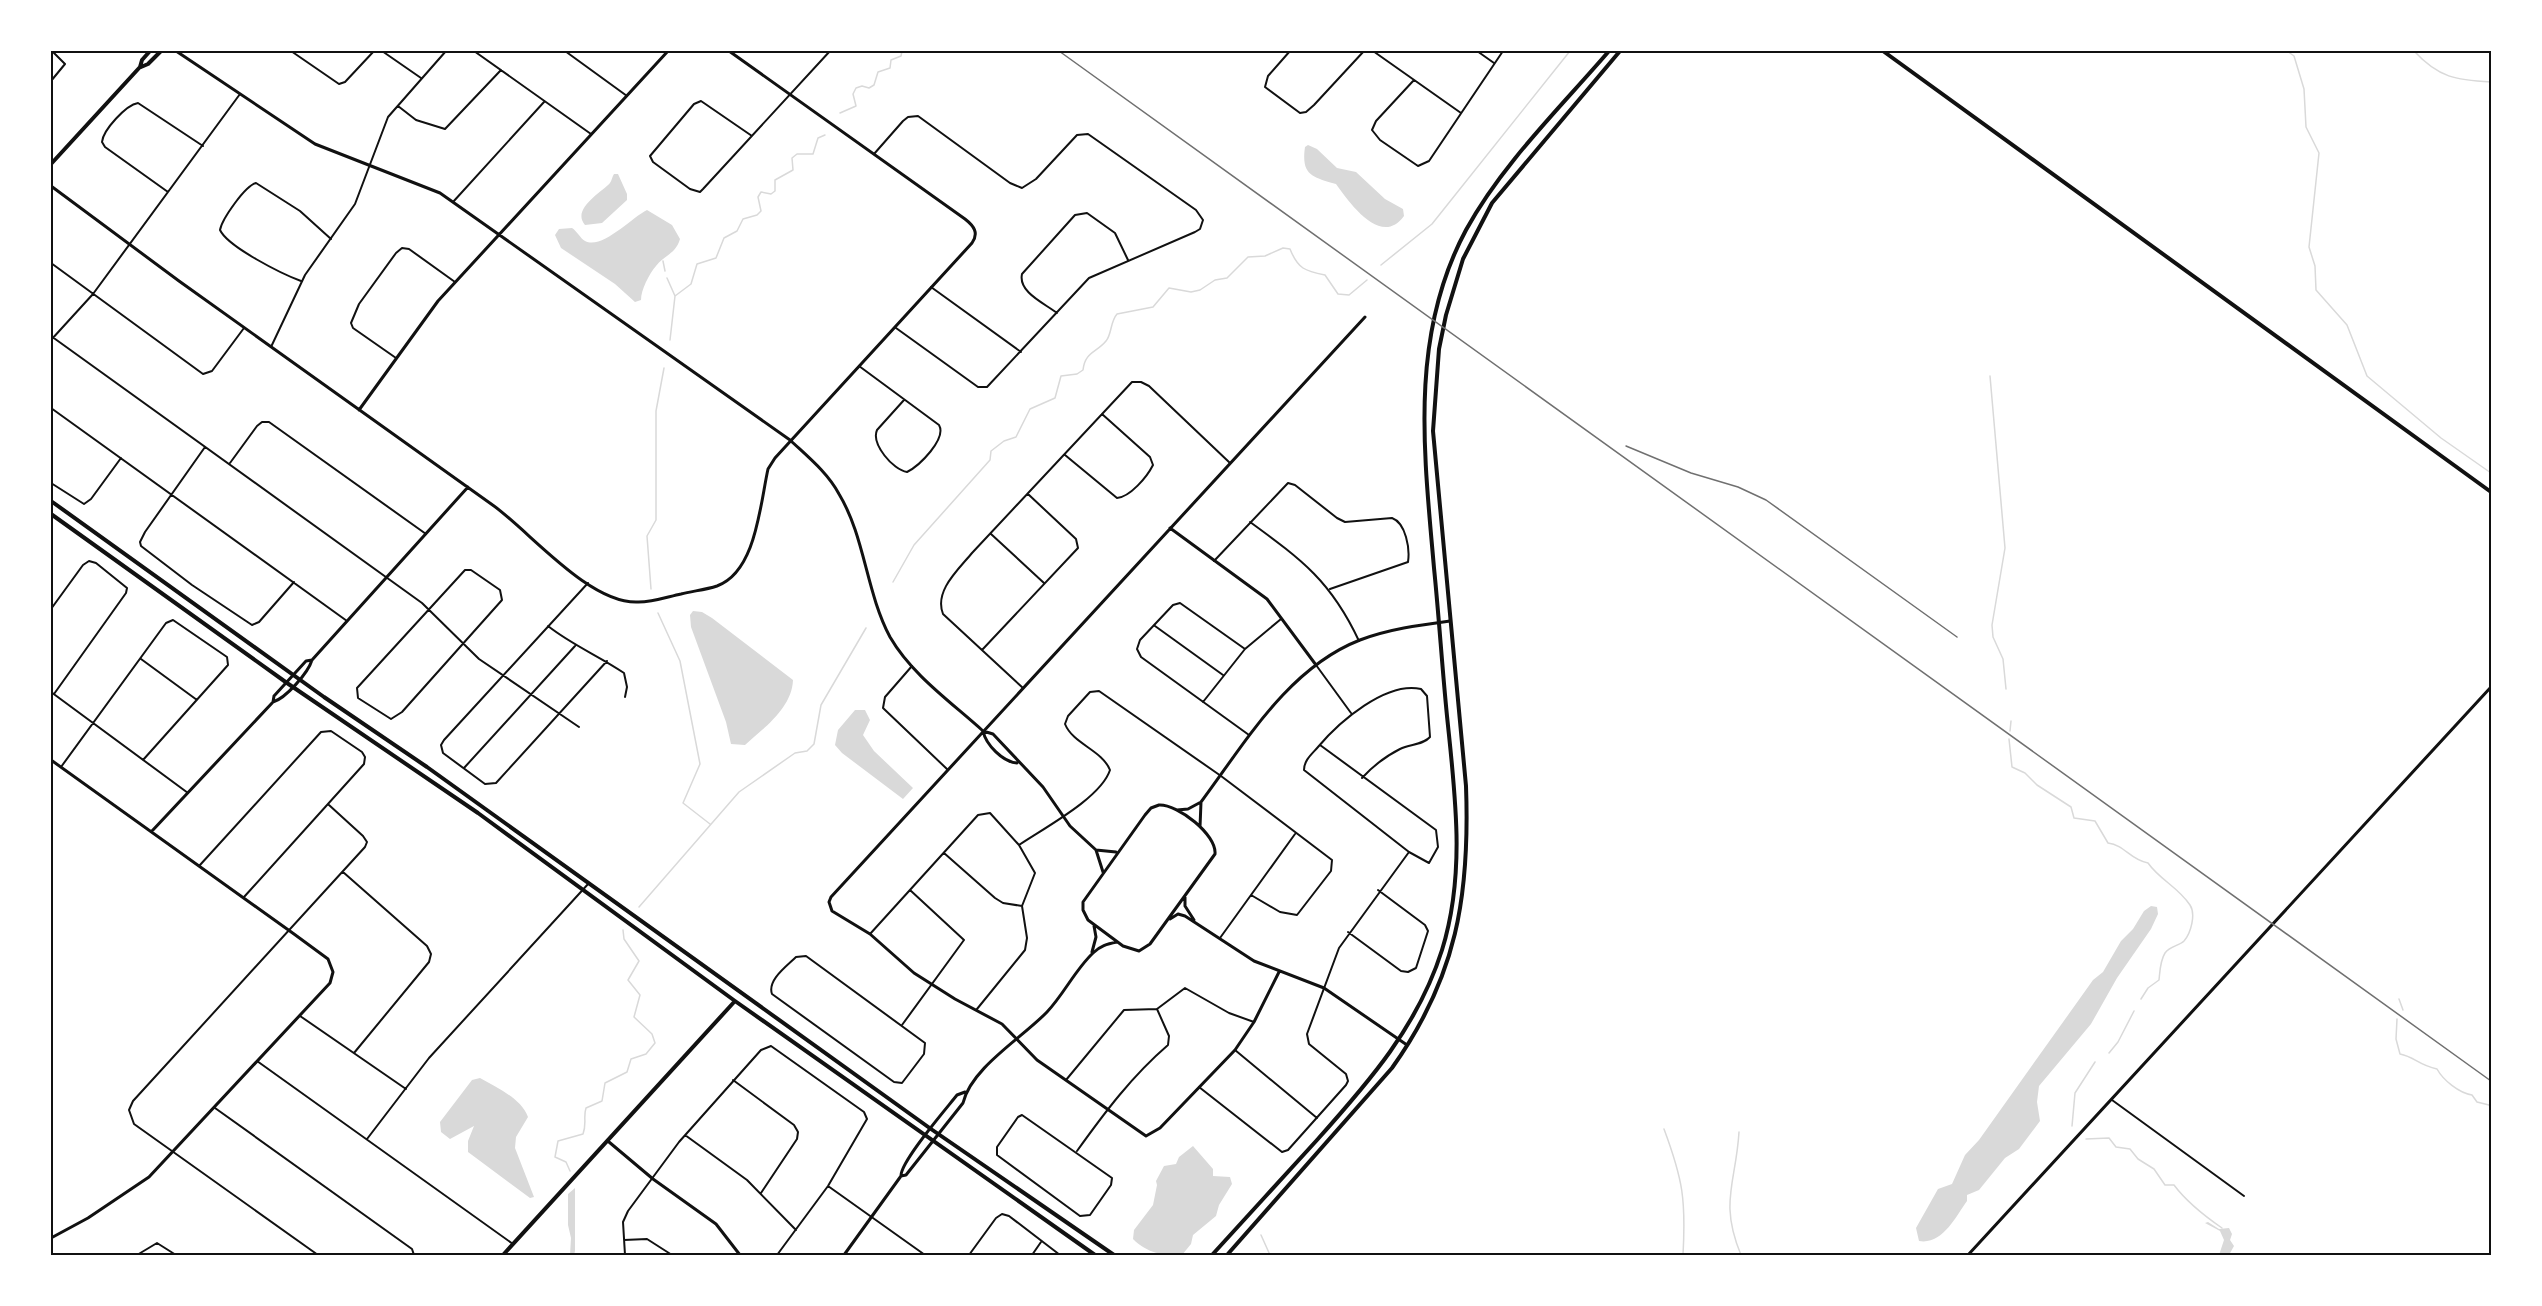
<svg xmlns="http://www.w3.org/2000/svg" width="2542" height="1306" font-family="'Times New Roman',serif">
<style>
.water{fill:#d9d9d9}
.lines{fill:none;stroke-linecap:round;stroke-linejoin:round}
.stream{stroke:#d9d9d9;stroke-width:1.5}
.minor{stroke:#111;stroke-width:2}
.tertiary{stroke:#111;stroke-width:3}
.secondary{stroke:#111;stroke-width:4}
.rail{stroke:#707070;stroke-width:1.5}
.neatline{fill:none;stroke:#111;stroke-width:2}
</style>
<rect width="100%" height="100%" fill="#fff"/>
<path class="water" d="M1308 145 1317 149 1337 168 1356 172 1385 199 1403 209 1404 216C1381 248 1349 202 1336 184 1312 177 1301 175 1305 147Z
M614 174H618L627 194V200L602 223 585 225C571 209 602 192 610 183 612 180 612 177 614 174Z
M647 210 672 225 680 239C676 254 663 256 656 266 649 274 641 290 641 300L635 302 615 284 561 248 555 235 559 229 572 228C577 231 580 238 585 241 602 250 631 218 647 210Z
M693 611 702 612 712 618 793 680C792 708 764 728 745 745L731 744 726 722 691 627 690 615Z
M855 710H865L870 720 863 735 874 751 913 788 903 799 842 753 835 745 838 730Z
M2151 906 2157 907 2158 914 2151 929 2117 978 2091 1024 2039 1086 2037 1102 2040 1121 2019 1149 2005 1158 1979 1190 1967 1195V1201C1955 1218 1942 1245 1919 1241L1916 1228 1938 1189 1952 1184 1965 1155 1979 1140 2093 980 2103 972 2121 941 2133 929 2144 911Z
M480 1078C497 1088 521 1098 528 1117L516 1137 515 1148 534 1197 530 1198 468 1152V1141L474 1126 450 1139 441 1132 440 1122 472 1080Z
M1193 1146 1213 1169V1176L1230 1177 1232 1184 1219 1205 1216 1216 1193 1235 1191 1244 1182 1255C1163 1255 1148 1254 1133 1239L1134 1230 1153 1205 1157 1185 1156 1181 1164 1166 1176 1164 1179 1157Z
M575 1188V1251L574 1255H570L571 1238 568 1225V1194Z
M2208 1222 2219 1229 2229 1228 2232 1234 2230 1240 2234 1246 2229 1255H2219L2224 1240 2220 1231 2205 1223Z"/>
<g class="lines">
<path class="stream" d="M2287 51 2294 56 2304 89 2306 127 2319 153 2309 247 2315 266 2316 290 2347 325 2367 376 2441 438 2491 473
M2414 51C2439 78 2456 80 2491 82
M840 113 856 106 853 94 856 88 862 86 869 88 874 85 878 72 890 68 891 60 901 56 902 51
M663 261 665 271
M1381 265 1432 224 1570 51
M667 278 675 296 670 340
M675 296 691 284 697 264 716 258 724 238 737 231 743 219 757 215 761 211 758 197 761 192 771 194 775 191V180L793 170 792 158 797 154H813L818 138 825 135
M1990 376 2005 548 1992 625 1993 637 2003 659 2006 689
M893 582 914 545 990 460 991 451 1004 441 1016 437 1030 409 1055 398 1061 376 1077 374 1083 370C1085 352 1096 353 1106 341 1112 334 1110 322 1117 314L1153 307 1169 288 1191 292 1200 290 1215 280 1227 278 1248 257 1265 256 1283 248 1290 249C1298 269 1305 271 1325 275L1338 294 1349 295 1367 280
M651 589 647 536 656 520V411L664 368
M658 613 680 661 700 764 683 803 710 824
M2010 731 2011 721
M2009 739 2012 767 2025 773 2037 785 2071 807 2074 818 2095 821 2108 843C2125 845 2130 860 2148 863 2160 880 2178 887 2190 905 2196 914 2191 933 2184 941 2179 946 2170 946 2165 953 2160 961 2160 971 2159 980L2148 988 2141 999
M639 907 739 792 795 753 807 751 814 744 821 705 866 628
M2399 999 2403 1010
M2397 1019 2396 1039 2400 1054C2415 1057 2418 1065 2437 1069 2443 1080 2459 1093 2472 1095L2477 1102 2489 1105 2491 1108
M2109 1053 2118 1042 2134 1011
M2072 1126 2075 1093 2095 1062
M1664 1129C1683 1180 1686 1200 1683 1255
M1739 1132C1736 1183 1719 1202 1741 1255
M2086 1139 2109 1138 2116 1147 2130 1149 2138 1159 2154 1169 2165 1185H2174C2186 1201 2206 1217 2222 1228
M570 1171 566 1162 555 1157 558 1141 583 1134C587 1124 583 1117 586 1108L602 1101 605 1083 627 1072 631 1059 646 1054 655 1043 652 1034 634 1017 640 995 628 980 639 961 624 939 623 930
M1261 1235 1270 1255"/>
<path class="minor" d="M291 51 339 84 345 82 374 51
M382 51 421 78
M474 51 591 134
M565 51 627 96
M1290 51 1268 76 1265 87 1300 113 1306 112 1314 105 1364 51
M1373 51 1461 113
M1477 51 1494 63
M1414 80 1376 121 1372 130 1380 140 1418 166 1429 161 1503 51
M51 81 65 64 52 51
M398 106 416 120 445 129 501 70
M752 136 701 101 694 104 650 156 653 162 690 189 700 192 703 189 830 51
M874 154 903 121 908 117 918 116 1010 183 1022 188 1036 179 1077 135 1088 134 1196 210 1203 220 1200 229 1195 232 1089 278 987 387H978L896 328
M168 192 105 147 102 142C103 130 126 105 138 103L203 146
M453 202 544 102
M51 263 203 374 212 371 244 328
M301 281C282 274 228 247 220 230 222 219 245 186 256 183L300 211 331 239
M931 287 1021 352
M1057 313C1044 303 1018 292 1022 274L1075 215 1087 213 1115 233 1128 260
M51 336 422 603 479 659 579 727
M51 340 93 294 240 94
M271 347 305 275 355 204 388 117 446 51
M396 358 353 328 351 323 359 304 396 253 402 248 409 249 455 282
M859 366 939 425C947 439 919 466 907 472 893 470 871 444 877 430L904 400
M51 408 347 621
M205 447 145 532 140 542 141 546 192 585 252 625 259 622 294 582
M1065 455 1117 498C1130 497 1147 477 1153 465L1150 457 1102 414
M230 463 257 426 262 422H269L426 534
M51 483 84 504 91 499 121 458
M1250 522C1302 560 1331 581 1359 641
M991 534 1044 583
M1214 561 1288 483 1295 485 1337 518 1345 522 1392 518C1406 523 1410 549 1408 562L1330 589
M465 570H471L500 590 502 600 402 712 391 719 358 698 357 688Z
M588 583 444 740 441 745 443 753 485 784 496 783 607 661
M51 609 83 565 89 561 96 563 127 588 126 593 54 694
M548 626C572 645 599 656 624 673L627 687 625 697
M1155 626 1223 675
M1245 649 1180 603 1173 605 1140 640 1137 649 1141 657 1249 735
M982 650 1078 548 1076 539 1028 494
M141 659 197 700
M1316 665 1351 713
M912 666 885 697 883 708 948 770
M1023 688 943 614C934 591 958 570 972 553L1132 382H1141L1149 386 1230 463
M51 692 188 793
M1203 702 1245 649 1281 619
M1320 745 1436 830 1438 847 1429 863 1409 852 1304 770C1304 760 1312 754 1318 747 1339 722 1386 681 1421 689L1427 696 1430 737C1423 745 1410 744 1400 749 1386 756 1373 766 1362 778
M61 767 166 623 173 620 227 657 228 665 143 760
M464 768 575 646
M1019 845C1044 828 1101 798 1110 770 1102 750 1073 744 1065 724L1068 716 1090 692 1099 691 1221 776 1332 860 1331 871 1297 915 1280 912 1251 895
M944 853 995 898 1003 903 1022 906
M200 865 321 732 331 731 362 752 365 757 364 764 244 897
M343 872 427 946 431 954 429 962 354 1053
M1348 932 1401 971 1408 972 1416 968 1428 931 1425 925 1378 890
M870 934 978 815 990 813 1019 845 1035 873 1022 906 1027 938 1025 950 977 1009
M1220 938 1295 834
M806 956 925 1043 924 1054 902 1083 894 1082 772 994C767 980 787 966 796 957Z
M300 1016 406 1089
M902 1025 964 940 910 890
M1235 1050 1317 1118
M257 1061 513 1244
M733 1080 794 1125 798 1132 797 1139 761 1193
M1066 1080 1124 1010 1157 1009 1185 988 1229 1013 1254 1022
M1199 1087 1282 1152 1288 1150 1346 1085 1348 1081 1346 1074 1309 1044 1307 1034 1339 948 1409 852
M2112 1100 2244 1196
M215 1108 412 1249 414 1255
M1022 1115 1112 1178 1111 1185 1090 1215 1080 1216 997 1155V1147L1018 1117Z
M685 1135 747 1180 796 1230
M367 1139 429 1058 589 883
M1077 1151C1105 1112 1132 1076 1168 1045L1169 1036 1157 1009
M828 1186 925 1255
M624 1240 647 1239 672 1255
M137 1255 157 1243 176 1255
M318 1255 134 1124 129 1110 133 1101 365 847 367 842 363 836 329 805
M625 1255 623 1222 628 1211 679 1142 761 1050 771 1046 864 1112 867 1119 828 1186 777 1255
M969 1255 996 1218 1002 1214 1009 1216 1060 1255
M1032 1255 1041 1242"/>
<path class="tertiary" d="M176 51 315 144 440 193 790 440C808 457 827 472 839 494 865 537 866 592 890 637 912 675 951 702 983 731L993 734 1043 787 1070 826 1096 850 1103 872
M51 186 179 281 494 506C531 533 588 602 636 602 650 603 667 597 681 594 692 591 705 590 717 586 756 572 760 505 768 469L775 458 972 243C979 233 974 226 965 219L729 51
M359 410 438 301 668 51
M1170 528 1267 599 1316 665
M273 702 274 696 306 661 312 660
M983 731C986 745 1003 762 1017 763
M51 760 294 934 328 959 333 972 330 983 149 1177 88 1218 51 1238
M1159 805C1178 804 1217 835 1215 854L1150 944 1139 951 1123 946 1088 920 1083 910V902L1145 815 1151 808Z
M1177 810 1188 809 1201 802C1245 743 1288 668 1360 640 1389 629 1420 625 1450 621
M1200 827 1201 802
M152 831 273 702C286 698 308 673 312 660L468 487
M1096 850 1116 852
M1185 897V906L1194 920
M1170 919 1178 914 1185 916 1254 961 1324 988 1407 1045
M1092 952 1096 937 1094 926
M1279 972 1254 1022 1235 1050 1160 1128 1146 1136 1037 1060 1002 1024 955 999 914 973 870 934 832 911 829 902 831 897 1365 317
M609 1142 653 1179 716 1224 740 1255
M901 1176C900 1162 946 1109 957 1095L965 1092
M844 1255 901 1176 906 1175 963 1103C971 1068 1022 1038 1047 1012 1064 994 1075 970 1093 953 1100 946 1107 944 1117 942
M1968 1255 2491 687"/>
<path class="secondary" d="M1883 51 2491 492
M141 67 148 64 161 51
M51 164 140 67 142 60 150 51
M51 501 324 697 427 767 931 1129 1114 1255
M51 514 287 683 478 813 735 1001 1095 1255
M503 1255 735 1001
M1212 1255C1247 1217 1282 1178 1317 1140 1369 1082 1418 1026 1442 950 1466 873 1455 794 1447 716 1442 666 1439 617 1434 568 1424 453 1409 336 1466 230 1502 164 1560 108 1609 51
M1227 1255 1392 1068C1457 977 1470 895 1466 786L1433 431 1439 349 1446 315 1463 259 1492 203 1620 51"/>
<path class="rail" d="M1059 51 2491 1081
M1626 446 1691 473 1738 487 1766 500 1957 637"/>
</g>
<rect width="2542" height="1306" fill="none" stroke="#ffffff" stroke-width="105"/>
<rect x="52" y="52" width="2438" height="1202" class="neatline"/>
</svg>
